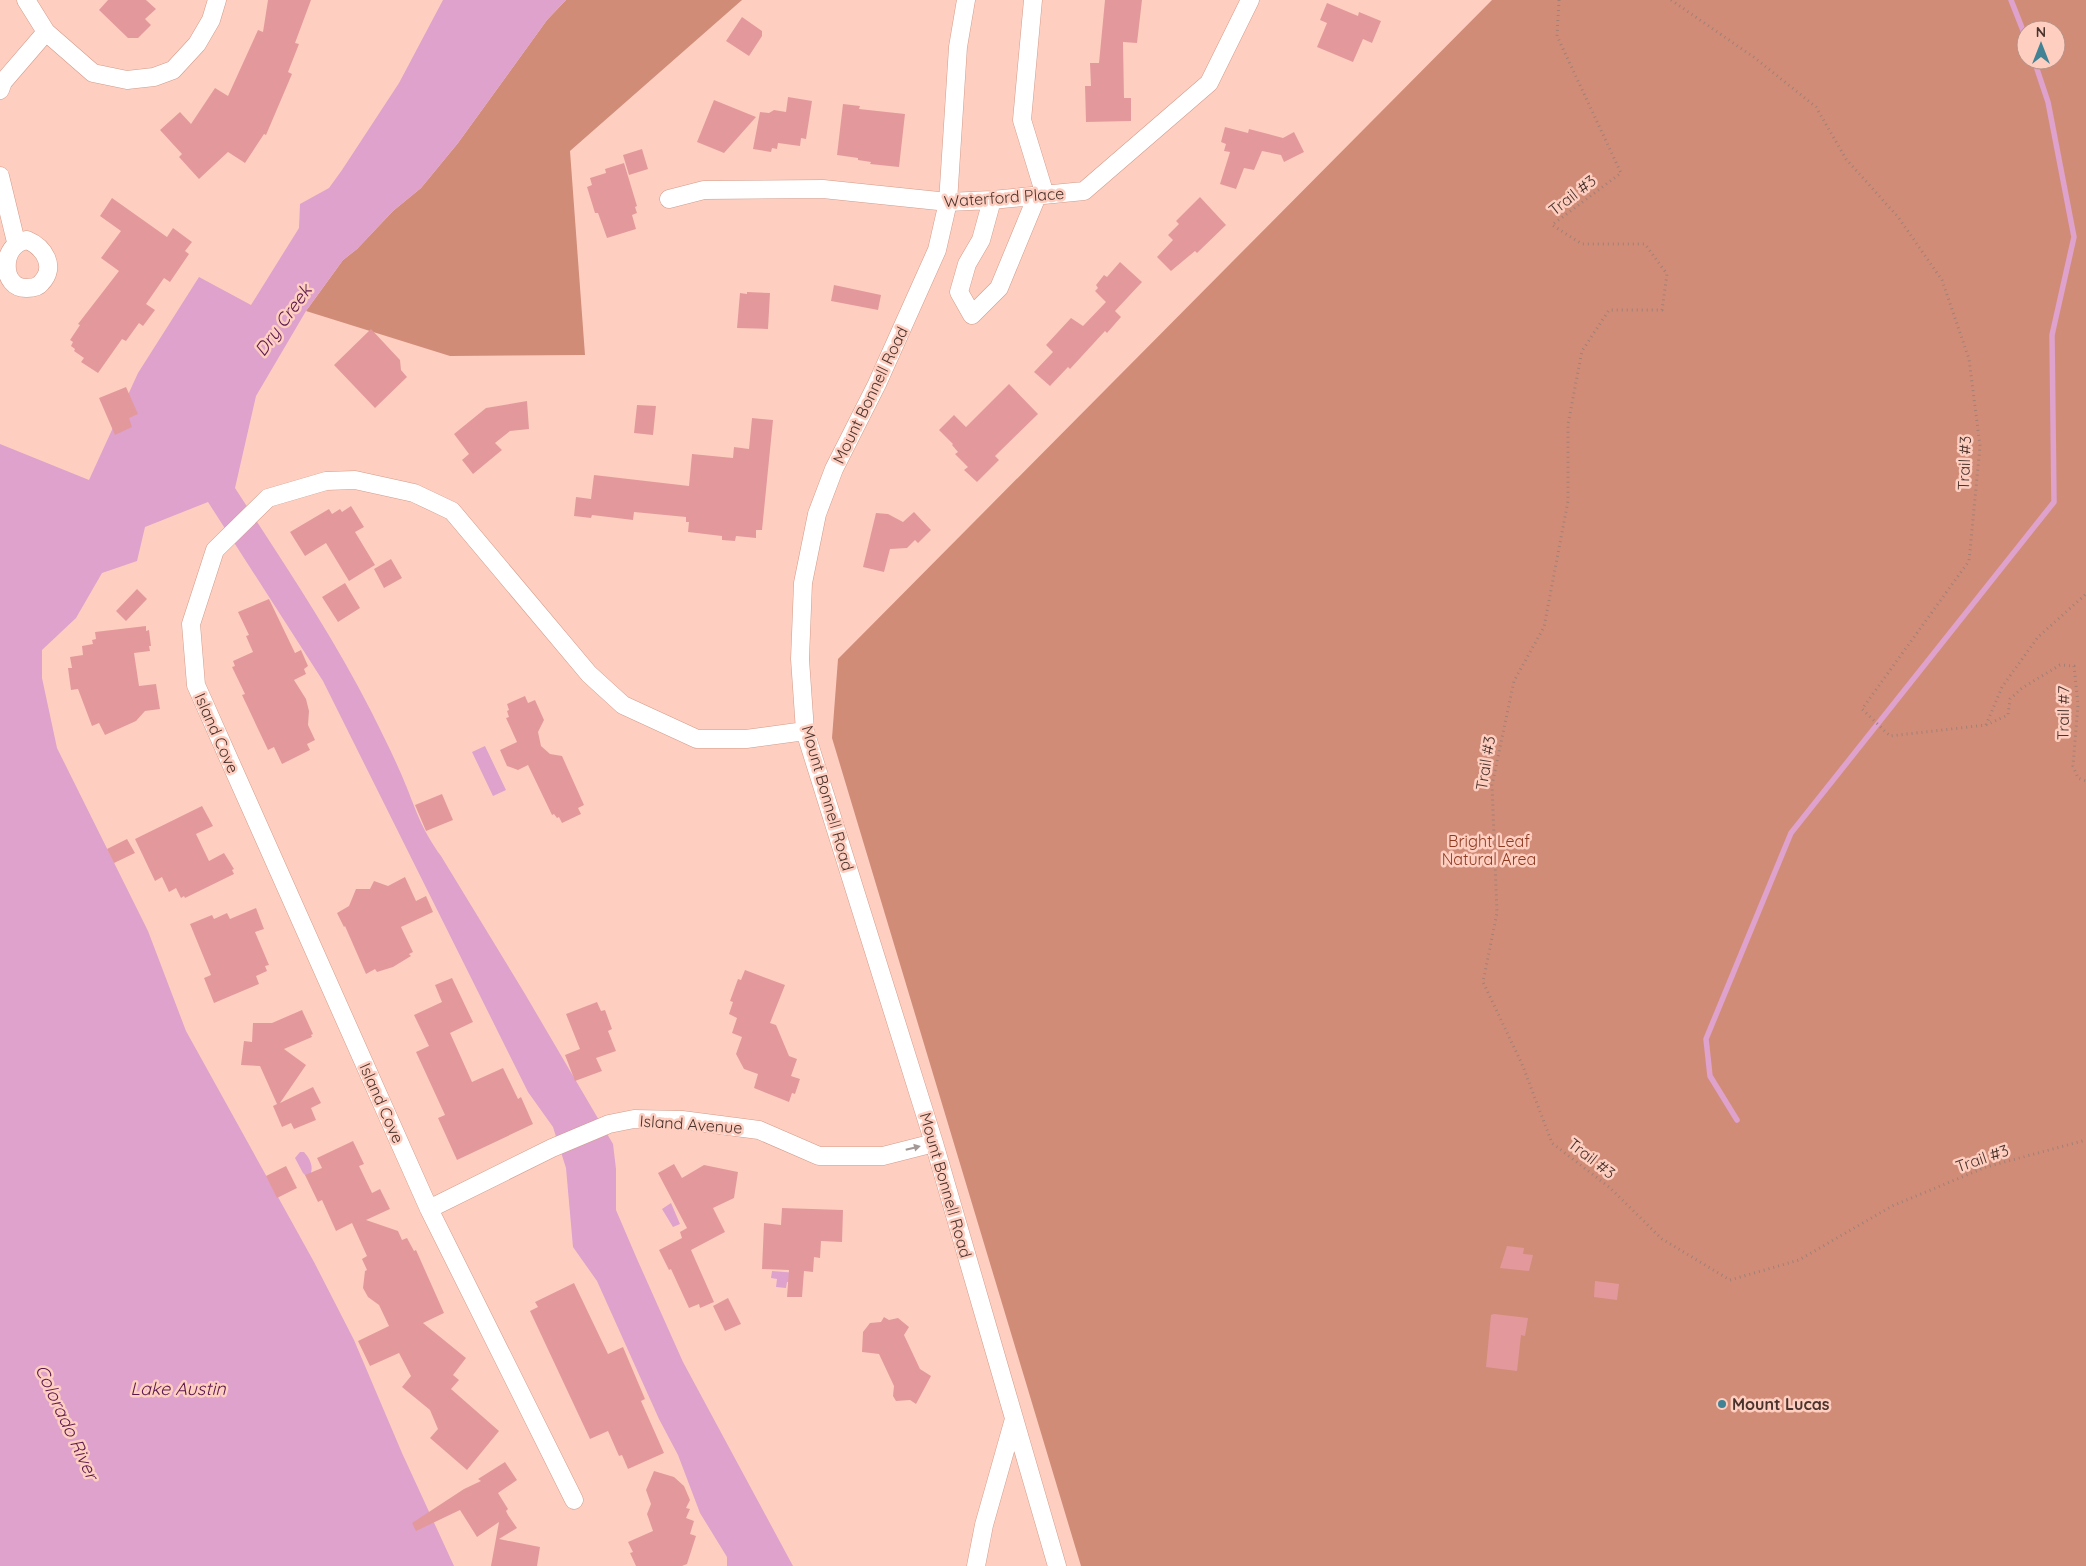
<svg xmlns="http://www.w3.org/2000/svg" width="2086" height="1566" font-family="Quicksand,sans-serif">
<style>
.forest{fill:#d18c78;fill-rule:evenodd}
.water{fill:#dea2cc}
.lines{fill:none;stroke-linecap:round;stroke-linejoin:round}
.stream{stroke:#dea2cc;stroke-width:5.5}
.building{fill:#e3999b}
.minor-casing{stroke:#d39b8a;stroke-width:19}
.path{stroke:#a28075;stroke-width:3;stroke-dasharray:1 4;stroke-linecap:butt}
.minor{stroke:#fff;stroke-width:18}
.oneway{fill:#a49996}
.poi-dot{fill:#418395;stroke:#fecfc0;stroke-width:2}
.labels{text-anchor:middle;dominant-baseline:central;stroke-width:5;stroke-linejoin:round;paint-order:stroke}
.street-label{font-size:16px;fill:#4a332c;stroke:#fecfc0}
.park-label{font-size:16px;fill:#8d3a20;stroke:#fecfc0}
.poi-label{font-size:16px;font-weight:bold;fill:#4a332c;stroke:#fecfc0;text-anchor:start}
.water-label{font-size:18px;font-style:italic;fill:#5c174d;stroke:#fecfc0}
</style>
<rect width="100%" height="100%" fill="#fecfc0"/>
<path class="forest" d="M566 0H742L570 151 585 355 450 356 306 311 343 260 357 249 393 211 421 188 458 143 547 20Z
M1492 0H2086V1566H1081L832 738 838 659ZM2026 30H2056V60H2026Z"/>
<path class="water" d="M443 0H566L547 20 458 143 421 188 393 211 357 249 343 260 306 311 256 396 235 488C283 562 332 634 372 713 384 737 397 763 407 788 418 816 423 831 441 856L525 994 613 1144 616 1169V1210L637 1259 683 1362 793 1566H727V1557L700 1513 678 1455 659 1419 597 1281 573 1247 566 1168 553 1127 528 1092 323 681 208 502 145 527 137 561 102 573 76 618 42 650V678L57 748 148 931 186 1031 314 1262 354 1340 402 1453 454 1566H0V444L89 480 138 373 199 277 251 305 299 228 300 204 329 188 342 170 399 83Z
M485 746 506 790 493 796 472 752Z
M300 1152H304C311 1160 315 1169 308 1178L303 1173 295 1158Z
M671 1203 680 1224 673 1227 662 1209Z
M772 1271 797 1273 796 1282H787L786 1288 776 1287 777 1279 771 1278Z"/>
<g class="lines">
<path class="stream" d="M2011 0 2026 38
M1737 1120 1710 1076 1706 1039 1791 833 2054 502 2052 335 2074 237 2048 102 2034 60"/>
</g>
<path class="building" d="M108 0H146L156 9 145 19 151 25 138 38H128L99 10Z
M268 0H311L295 43 299 44 288 72 292 74 266 135 264 134 245 163 228 152 199 179 179 157 182 154 160 130 180 112 191 124 215 88 228 96 258 30 263 32Z
M1105 0H1142L1137 43 1123 42 1124 98H1131V121L1086 122 1085 86H1091L1090 63H1099Z
M1327 3 1358 16 1359 12 1381 21 1372 43 1363 39 1353 62 1317 47 1327 23 1320 20Z
M742 17 762 31V36L749 56 726 41Z
M788 97 812 101 806 139 801 138 800 146 778 143 777 149 772 148 771 152 753 149 760 112 769 113 774 110 786 112Z
M714 100 756 117 724 153 697 142Z
M843 104 860 106 859 109 905 114 899 167 870 164 871 162 858 160V158L837 155Z
M1225 127 1248 133 1249 129 1283 138 1294 132 1304 152 1284 162 1281 155 1262 151 1254 170 1244 168 1236 189 1220 184 1230 152 1224 151 1226 144 1221 142Z
M642 149 648 169 629 175 623 155Z
M624 163 637 206 635 207 637 213 632 215 636 229 607 238 598 213H595L587 187 592 185 590 178 606 173 605 169Z
M1200 197 1226 225 1197 253 1195 251 1171 271 1157 257 1173 240 1168 235 1179 224 1176 221Z
M112 198 167 237 173 228 192 242 185 251 189 254 170 282 164 278 146 304 155 310 143 326 139 323 126 341 122 339 98 373 81 362 84 358 74 351 75 349 71 346 73 342 70 340 80 325 78 324 119 271 101 258 121 231 100 216Z
M1120 262 1142 282 1115 311 1121 317 1107 333 1105 331 1070 369 1068 367 1050 386 1034 372 1053 352 1046 345 1071 318 1083 326 1106 302 1095 291 1098 288 1096 285 1104 275 1107 277Z
M834 285 881 295 878 310 831 301Z
M747 292 770 293 768 329 737 328 740 293 747 294Z
M371 329 400 360 401 370 407 377 375 408 334 365Z
M1009 384 1038 414 995 456 999 460 977 482 964 470 968 467 955 454 958 452 952 445 953 444 939 430 954 415 966 427Z
M126 387 138 414 129 418 132 427 115 435 99 398Z
M527 401 529 429 510 431 495 443 502 450 473 474 462 460 469 454 454 434 486 408Z
M637 405 656 406 653 435 634 433Z
M752 418 773 420 762 530H756V538L736 536 735 541 722 540V536L688 532 689 522H686V517L634 512 633 520 592 515 591 518 574 516 576 497 591 499 594 475 689 486 692 454 733 458 734 447 749 449Z
M351 506 364 527 355 532 375 565 349 581 326 543 305 556 290 532 329 509 332 514 340 509 342 512Z
M914 512 931 530 918 543 915 540 907 548 890 549 884 572 863 567 876 513 888 514 903 522Z
M391 559 402 578 384 588 374 569Z
M345 583 360 608 338 622 322 597Z
M137 589 147 599 126 621 116 611Z
M269 599 295 653 301 650 308 666 304 669 306 674 294 680 306 699 309 711 308 725 315 740 307 744 310 750 282 764 274 747 268 750 242 695 245 694 232 667 235 666 233 661 253 652 246 636 249 635 238 612Z
M146 626V631L149 630 151 646H149L150 651 134 653 139 686 156 684 160 709 145 711 136 721 105 735 99 723 92 726 78 689 71 690 68 668H72L70 657 83 655 82 646 93 644 92 640 96 639 95 632Z
M525 696 528 703 535 700 544 720 538 732 541 746 550 754 562 756 584 805 578 808 581 814 562 823 559 817 557 818 554 814 552 815 528 765 518 770 507 766 500 750 517 742 506 718 509 717 507 711 509 710 507 704Z
M442 794 453 820 426 831 415 805Z
M202 806 213 826 196 834 209 861 224 853 234 869 232 870 234 874 185 898 184 896 181 898 176 888 169 892 162 877 155 881 135 839Z
M127 839 135 853 114 863 107 849Z
M405 877 416 901 426 896 433 912 401 927 413 952 409 954 411 956 393 967 377 972 375 969 366 974 345 926 344 927 337 913 349 906 356 889H370L374 881 388 886Z
M256 908 264 929 255 932 269 965 265 966 267 971 256 976 259 984 214 1003 204 978 211 975 190 924 212 915 214 919 227 913 230 919Z
M745 970 785 985 770 1023 776 1025 789 1056 797 1059 791 1076 800 1079 795 1094 792 1093 789 1102 754 1088 758 1074 744 1069 736 1054 742 1037 732 1033 737 1018 729 1014 733 1002 730 1001 738 979 741 980Z
M452 978 473 1022 450 1033 472 1082 503 1068 518 1099 521 1097 533 1124 457 1160 438 1118 445 1115 416 1052 429 1046 414 1015 442 1002 435 985Z
M597 1002 601 1011 605 1010 612 1029 608 1031 616 1051 596 1058 602 1071 575 1081 565 1055 580 1049 566 1014Z
M302 1010 313 1034 311 1035 312 1037 284 1049 306 1065 280 1103 313 1087 321 1103 311 1108 316 1120 294 1129 291 1123 282 1127 273 1106 277 1104 260 1066 241 1065 244 1041 252 1042 253 1023H272Z
M353 1141 364 1164 359 1166 372 1193 380 1189 390 1209 366 1220 398 1231 402 1240 407 1238 414 1251 416 1250 444 1313 423 1323 466 1358 453 1375 459 1380 451 1389 499 1431 467 1470 430 1438 438 1429 430 1410 402 1387 411 1376 399 1353 370 1366 358 1341 389 1326 379 1305 368 1297 363 1288 365 1271 367 1270 362 1259 367 1256 352 1223 336 1231 322 1200 318 1202 305 1175 322 1168 317 1158Z
M674 1164 682 1178 704 1165 738 1172 734 1198 713 1208 725 1232 691 1250 714 1302 700 1308 699 1304 689 1308 671 1269 669 1270 659 1250 682 1238 680 1232 687 1228 658 1173Z
M286 1166 297 1188 277 1198 266 1176Z
M782 1208 843 1210 842 1242 821 1241 820 1258 814 1257 813 1272 804 1271 802 1297H787L789 1270 762 1269 764 1223 781 1225Z
M1507 1246 1524 1248 1523 1254 1533 1255 1529 1271 1500 1268Z
M1595 1281 1619 1284 1617 1300 1594 1297Z
M574 1283 608 1354 623 1347 645 1399 641 1401 664 1453 628 1469 622 1455 619 1456 608 1431 590 1439 530 1311 538 1307 535 1302Z
M728 1298 741 1324 725 1331 713 1306Z
M1494 1314 1528 1318 1525 1336 1521 1335 1517 1371 1486 1367 1491 1315Z
M884 1317 889 1320 898 1318 909 1327 904 1335 920 1369 931 1376 916 1404 910 1400 896 1401 893 1396 894 1386 879 1354 862 1352 863 1332 870 1323 881 1322Z
M505 1462 517 1480 498 1493 508 1509 506 1511 508 1515 517 1528 499 1539 540 1547 537 1566H491L499 1522 477 1537 460 1510 416 1531 412 1523 464 1489 481 1481 478 1479Z
M654 1471 674 1477 684 1486 690 1500 686 1508 690 1509 686 1518 694 1521 690 1534 696 1536 687 1564 682 1566H636L630 1553 633 1552 628 1542 653 1531 647 1514 651 1504 646 1490Z"/>
<g class="lines">
<defs>
<path id="minor" d="M26 0 46 32 93 73 127 80 154 77 173 70 197 44 211 20 217 0
M966 0 958 47 948 202 937 250 877 384 834 469 817 514 803 583 800 659 805 731 934 1143 1057 1566
M1033 0 1022 120 1045 195
M0 90 3 82 46 32
M0 176 16 242
M669 199 704 190 823 189 948 202 992 200 1084 191 1209 83 1250 0
M992 200 981 240 967 264 959 292 972 315 999 288 1037 196
M27 240C44 247 57 267 41 283 38 287 32 288 27 288 0 289 0 244 27 240Z
M429 1209 552 1148 609 1124 634 1119 682 1120 759 1130 819 1156H883L934 1143
M574 1500 429 1209 196 685 191 624 215 550 268 498 326 481 355 480 414 493 452 511 589 674 623 705 697 739H746L805 731
M976 1566 984 1525 1014 1419"/>
</defs>
<use href="#minor" class="minor-casing"/>
<path class="path" d="M1559 0 1557 36 1621 173 1552 225 1582 244H1645L1667 274 1662 310H1609L1582 351 1568 424V501L1544 627 1514 681 1492 785 1497 913 1483 982 1522 1064 1552 1143 1609 1187 1662 1239 1730 1280 1799 1260 1892 1206 1986 1167 2086 1140
M1671 0 1755 58 1816 107 1846 159 1898 217 1942 280 1969 359 1980 446 1969 561 1862 709 1890 736 1986 725 2002 687 2038 637 2086 594
M1986 725 2008 715 2010 699 2022 688 2060 665 2074 666 2078 704 2073 766 2078 778 2086 781"/>
<use href="#minor" class="minor"/>
</g>
<defs><path id="oneway-solid" d="M-6-.8H1V-3.2L6.5 0L1 3.2V.8H-6Z" transform="scale(1.25)"/></defs>
<use class="oneway" href="#oneway-solid" transform="translate(913 1148) rotate(-14)"/>
<circle class="poi-dot" cx="1722" cy="1404" r="5"/>
<g class="labels">
<g class="street-label">
<text transform="translate(1572 195) rotate(-38)">Trail #3</text>
<text transform="translate(1004 197) rotate(-4)">Waterford Place</text>
<text transform="translate(870 395) rotate(-64)">Mount Bonnell Road</text>
<text transform="translate(1964 463) rotate(-88)">Trail #3</text>
<text transform="translate(2063 713) rotate(-89)">Trail #7</text>
<text transform="translate(217 733) rotate(66)">Island Cove</text>
<text transform="translate(1485 763) rotate(-81)">Trail #3</text>
<text transform="translate(828 798) rotate(74)">Mount Bonnell Road</text>
<text transform="translate(382 1103) rotate(66)">Island Cove</text>
<text transform="translate(691 1124) rotate(4)">Island Avenue</text>
<text transform="translate(1592 1158) rotate(38)">Trail #3</text>
<text transform="translate(1982 1158) rotate(-19)">Trail #3</text>
<text transform="translate(946 1185) rotate(74)">Mount Bonnell Road</text>
</g>
<g class="park-label">
<text x="1489" y="841">Bright Leaf<tspan x="1489" dy="18">Natural Area</tspan></text>
</g>
<g class="poi-label">
<text x="1732" y="1404">Mount Lucas</text>
</g>
<g class="water-label">
<text transform="translate(283 320) rotate(-54)">Dry Creek</text>
<text x="178" y="1388">Lake Austin</text>
<text transform="translate(67 1422) rotate(65)">Colorado River</text>
</g>
</g>
<g transform="translate(2041 45)"><circle r="24" fill="#fecfc0" stroke="#b69185"/>
<path d="M0-4L9 19L0 12L-9 19Z" fill="#418395"/>
<text y="-8" font-size="14" font-weight="bold" text-anchor="middle" fill="#4a332c">N</text>
</g>
</svg>
